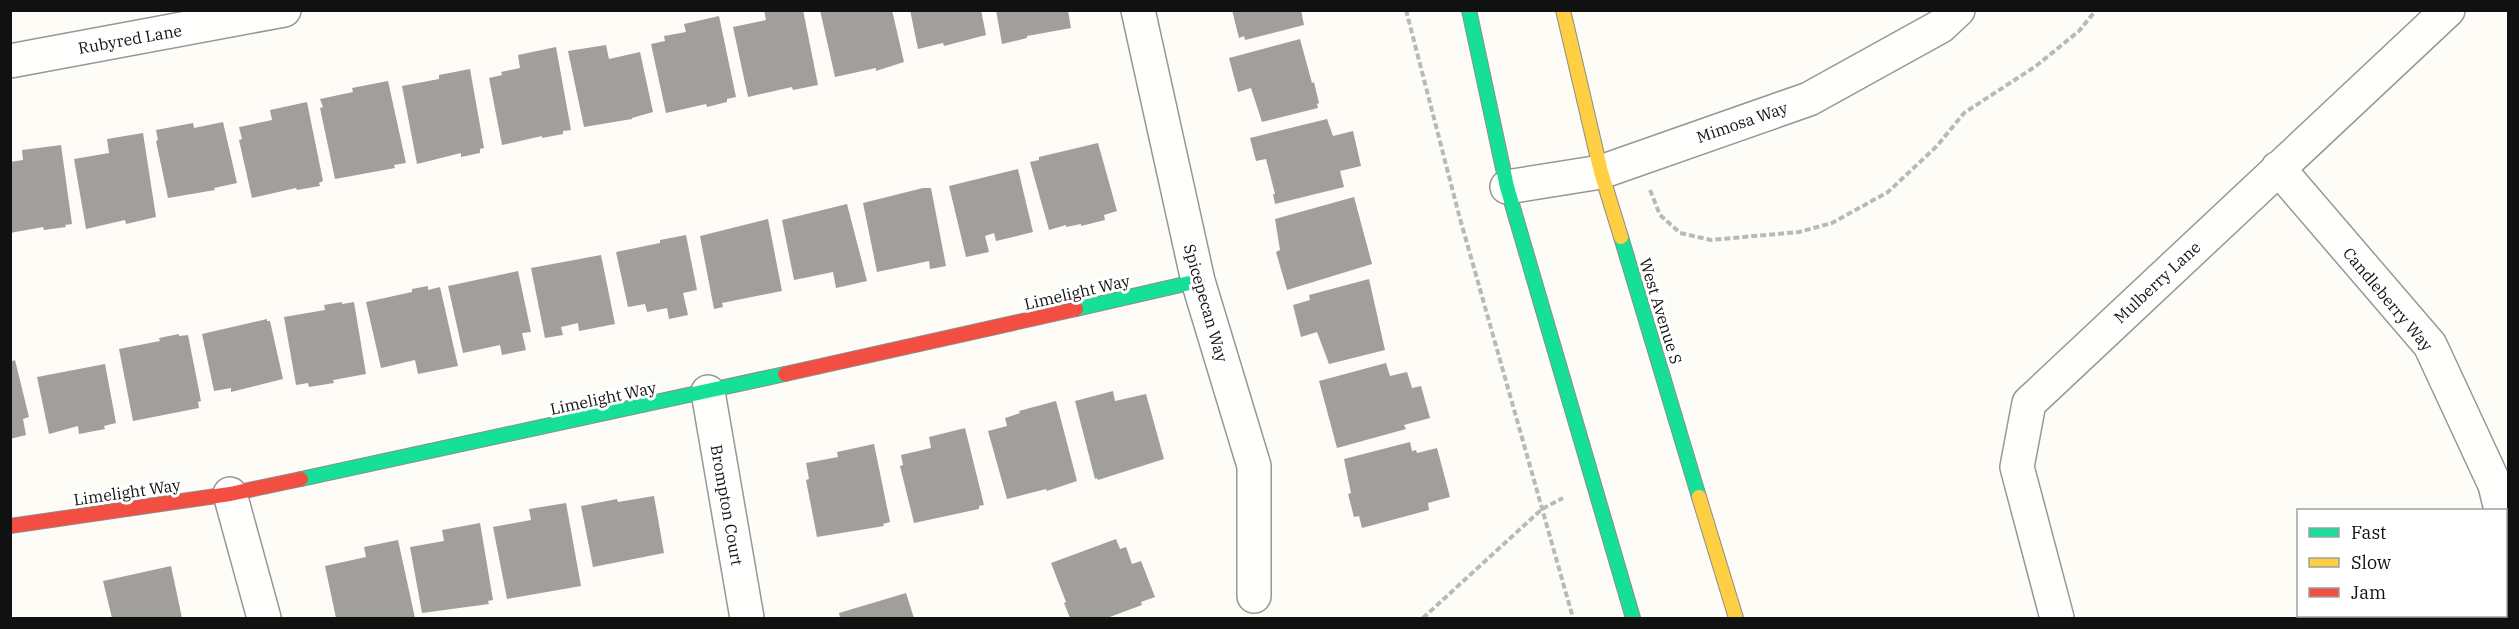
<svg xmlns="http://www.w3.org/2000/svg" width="2519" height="629" font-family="'IBM Plex Serif',serif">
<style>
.building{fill:#a19f9c}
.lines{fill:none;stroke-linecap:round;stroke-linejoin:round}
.street-casing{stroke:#979795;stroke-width:36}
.fast-casing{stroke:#8e8d8b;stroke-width:16}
.slow-casing{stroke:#8e8d8b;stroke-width:16}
.jam-casing{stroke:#8e8d8b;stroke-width:16}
.path{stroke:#b9b9b8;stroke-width:4;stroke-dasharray:6 3;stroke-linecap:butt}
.street{stroke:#fffffe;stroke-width:33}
.fast{stroke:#16e098;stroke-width:14}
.slow{stroke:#ffcf43;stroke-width:14}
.jam{stroke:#f24e42;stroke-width:14}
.labels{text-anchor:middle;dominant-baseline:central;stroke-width:6;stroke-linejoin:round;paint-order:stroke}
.street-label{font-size:16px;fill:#111;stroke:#fff}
</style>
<rect width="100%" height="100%" fill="#fdfcf7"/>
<path class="building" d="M764 10H803L818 85 793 90 792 87 748 97 733 27 766 20Z
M820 10H892L904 62 876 71V68L835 77Z
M910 10H981L986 35 944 46 943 43 918 49Z
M996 10H1068L1071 28 1027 36V38L1002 44Z
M1232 10H1301L1304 25 1245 40 1244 36 1239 38Z
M719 16 736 97 727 99V102L707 107 706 104 666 113 651 44 665 41 664 36 686 32 684 24Z
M1300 39 1312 83 1314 82 1319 103 1317 104 1318 108 1262 122 1251 88 1238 92 1229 58Z
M606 45 609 59 640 52 653 112 632 118V119L584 127 568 51Z
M556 47 571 130 563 131V134L542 138V136L502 145 489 78 502 75 501 72 520 68 518 55Z
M470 69 484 148 480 149V153L461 157V153L417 164 402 86 439 79V75Z
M388 81 406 163 394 165 395 168 335 179 320 108 323 107 320 99 353 92 352 88Z
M307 102 323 181 319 183 320 186 297 190 296 188 252 198 239 140 242 139 239 127 272 120 270 110Z
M1327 119 1333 136 1353 131 1361 166 1340 171 1344 187 1275 204 1273 194H1275L1266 159 1256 161 1250 138Z
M223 122 237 183 214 188 215 190 168 198 156 141 158 140 156 130 193 123 194 128Z
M143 133 156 217 126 224 125 220 86 229 74 159 109 153 107 139Z
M1098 143 1117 211 1104 215 1105 220 1081 226V224L1066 227V225L1049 230 1030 162 1039 160V157Z
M61 145 72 224 65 225 66 227 44 230 43 227 10 233V162L23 160 22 150Z
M1018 169 1033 232 996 241 994 233 985 236 989 252 966 257 949 186Z
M923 188H931L946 266 930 269 929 261 877 272 863 203Z
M1354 197 1372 264 1287 290 1276 252 1280 250 1275 219Z
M847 204 867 281 836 288 833 272 794 280 782 220Z
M768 219 782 291 722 303 723 307 714 309 700 236Z
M686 235 697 290 683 293 688 315 669 319 667 308 647 312 645 304 628 307 616 252 660 243V240Z
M601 255 615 324 579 331 578 323 561 327 563 335 545 338 531 268Z
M518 271 531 332 522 333 526 350 502 355 500 345 463 353 448 286Z
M1369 279 1385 350 1329 364 1317 332 1301 337 1293 305 1310 300 1309 295Z
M428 286V290L440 287 458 366 418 374 415 360 381 368 366 302 412 292V289Z
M342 302V304L354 302 366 374 333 380 334 383 309 387 308 383 296 385 284 317 325 310 324 305Z
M267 319V321H270L283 379 231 392V388L214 391 202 334Z
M179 334V336L188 335 201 401 198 402 199 408 133 421 119 349 160 341 159 338Z
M15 360 29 417 23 419 26 435 10 439V362Z
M1386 363 1390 376 1407 372 1412 388 1421 386 1430 418 1404 425 1406 429 1337 448 1319 381Z
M105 364 116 423 104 426 105 429 79 434 78 426 49 434 37 377Z
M1113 391 1115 401 1146 394 1164 459 1098 480 1097 478 1095 479 1075 401Z
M1056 401 1077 481 1047 491 1046 489 1007 499 988 431 1007 426 1005 418 1020 413 1019 411Z
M965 428 984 505 979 506V509L914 523 900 466 903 465 901 455 931 448 929 437Z
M1410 442 1412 451 1416 450 1417 453 1437 448 1450 497 1428 503 1429 510 1362 528 1359 516 1354 517 1348 494 1351 493 1344 459Z
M874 444 890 522 883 524 884 526 817 537 806 480 809 479 806 463 838 457 837 452Z
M654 496 664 553 593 567 581 506 617 499 618 502Z
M566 503 581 586 507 599 493 527 531 520 529 509Z
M480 523 493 600 488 601 489 604 422 613 410 547 444 541 442 530Z
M1116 539 1120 549 1126 547 1132 564 1141 561 1155 597 1141 602 1142 605 1107 618H1070L1064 603 1066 602 1051 563Z
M398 540 415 618H336L325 566 366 557 364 547Z
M171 566 182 618H112L103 581Z
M906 593 914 618H840L839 613Z"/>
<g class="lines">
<defs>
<path id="street" d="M1138 10 1198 281 1254 466V596
M10 61 284 10
M2278 168 2430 345 2495 485 2501 510
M1507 187 1601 172 1809 99 1941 26 1958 10
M708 392 747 618
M230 494 264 618
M2506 531 2508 544
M2057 618 2017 467 2029 403 2448 10"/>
<path id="fast" d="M1469 10 1507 187 1633 618
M1621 237 1699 497
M1076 309 1198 281
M301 479 785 374"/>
<path id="slow" d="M1563 10 1601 172 1621 237
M1699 497 1736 618"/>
<path id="jam" d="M785 374 1076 309
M10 526 230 494 301 479"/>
</defs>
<use href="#street" class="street-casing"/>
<use href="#fast" class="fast-casing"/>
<use href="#slow" class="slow-casing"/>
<use href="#jam" class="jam-casing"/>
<path class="path" d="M1406 10 1459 215 1573 618
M1650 190 1660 215 1680 233 1711 240 1799 232 1832 223 1888 192 1937 146 1964 113 2036 66 2079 31 2096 10
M1423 618 1542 509 1563 498"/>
<use href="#street" class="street"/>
<use href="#fast" class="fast"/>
<use href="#slow" class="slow"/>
<use href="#jam" class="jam"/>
</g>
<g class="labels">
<g class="street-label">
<text transform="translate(130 39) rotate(-10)">Rubyred Lane</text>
<text transform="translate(1742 122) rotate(-19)">Mimosa Way</text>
<text transform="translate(2157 282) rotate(-43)">Mulberry Lane</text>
<text transform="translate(1077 292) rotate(-13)">Limelight Way</text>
<text transform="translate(2388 299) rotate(50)">Candleberry Way</text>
<text transform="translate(1206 303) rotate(74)">Spicepecan Way</text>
<text transform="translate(1661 311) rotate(73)">West Avenue S</text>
<text transform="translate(603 398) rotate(-12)">Limelight Way</text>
<text transform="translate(127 492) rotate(-8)">Limelight Way</text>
<text transform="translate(727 505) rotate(80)">Brompton Court</text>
</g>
</g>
<rect width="2519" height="629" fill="none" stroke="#111111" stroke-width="24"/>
<rect x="2297" y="509" width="210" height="108" fill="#ffffff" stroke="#a0a0a0" stroke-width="1.5"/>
<rect x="2309" y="528" width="30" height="9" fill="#16e098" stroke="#a0a0a0" stroke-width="1.5"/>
<text x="2351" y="539" font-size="18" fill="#111111">Fast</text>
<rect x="2309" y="558" width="30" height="9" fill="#ffcf43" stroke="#a0a0a0" stroke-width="1.5"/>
<text x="2351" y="569" font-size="18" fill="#111111">Slow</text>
<rect x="2309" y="588" width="30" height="9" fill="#f24e42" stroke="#a0a0a0" stroke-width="1.5"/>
<text x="2351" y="599" font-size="18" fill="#111111">Jam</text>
</svg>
